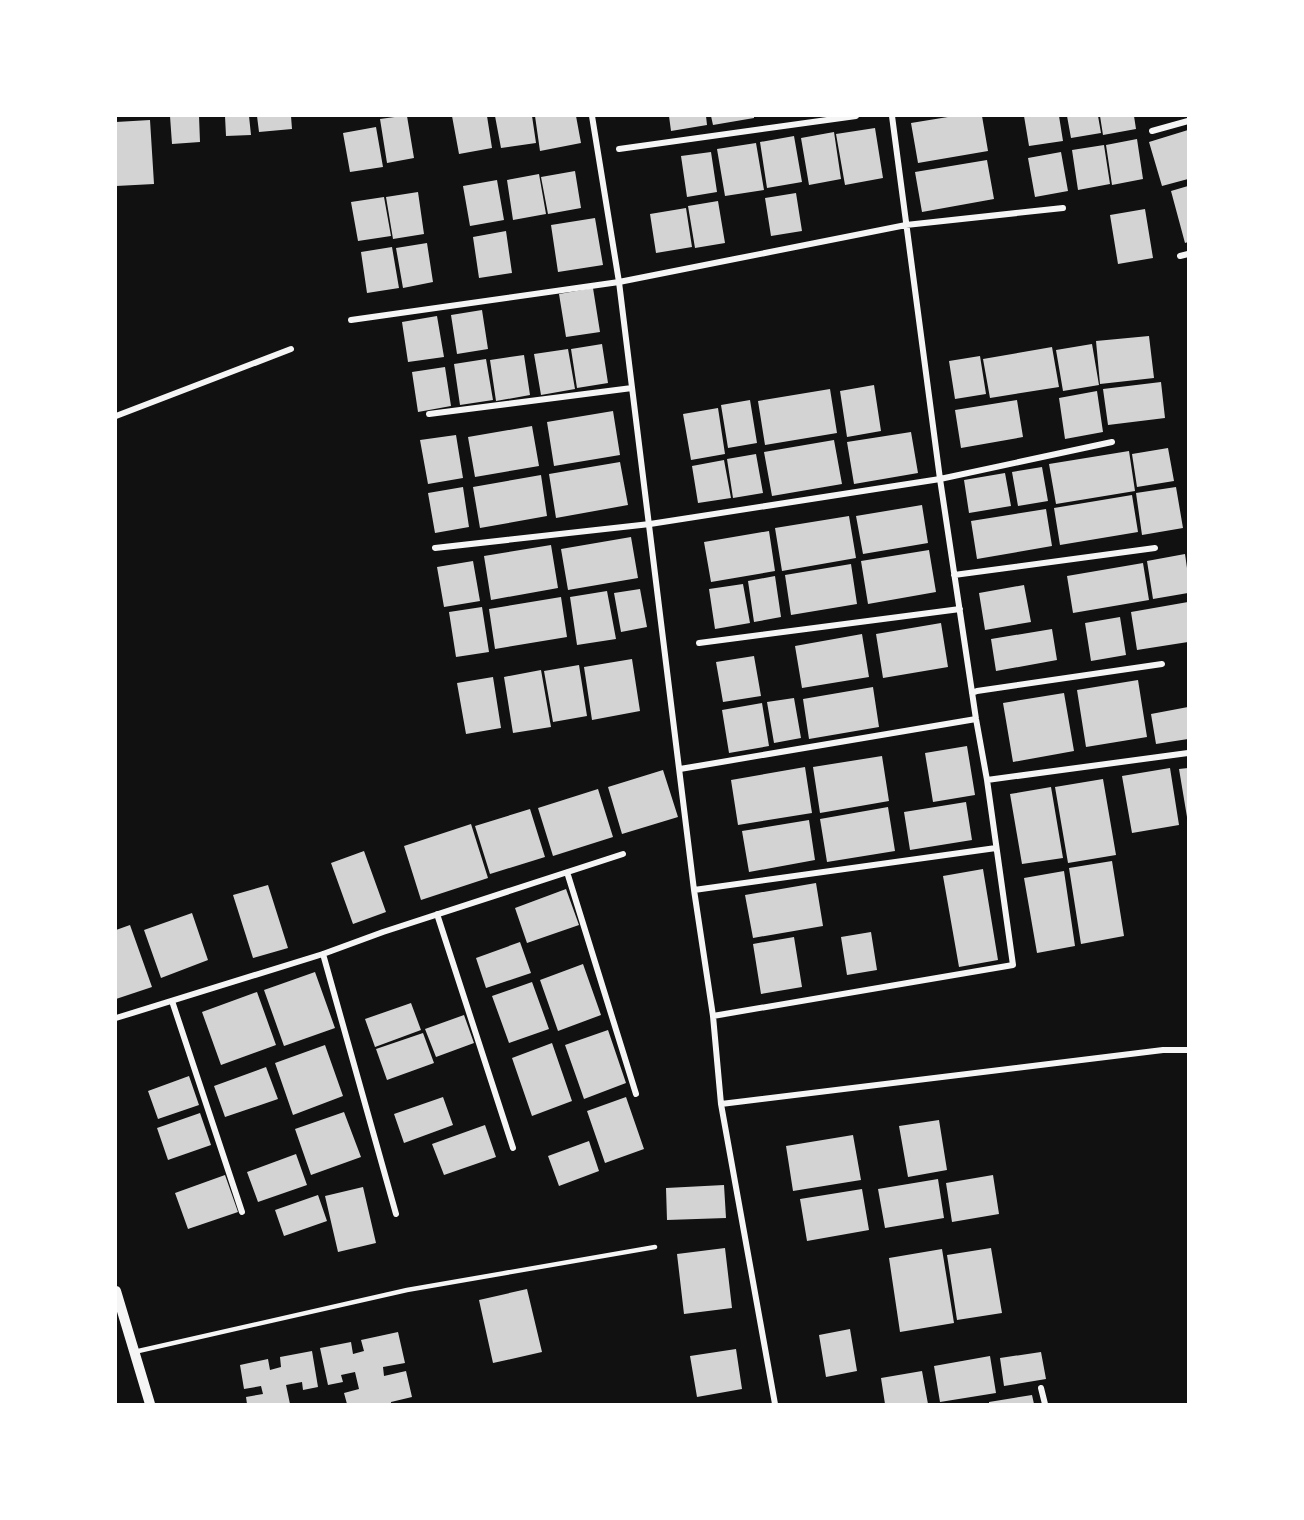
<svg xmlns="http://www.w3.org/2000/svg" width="1304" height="1520" font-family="'Varela Round',sans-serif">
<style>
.building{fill:#d3d3d3}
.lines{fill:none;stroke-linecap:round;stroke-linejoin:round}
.service{stroke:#f5f5f5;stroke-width:4.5}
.minor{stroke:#f5f5f5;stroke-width:6}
.tertiary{stroke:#f5f5f5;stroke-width:10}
</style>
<rect width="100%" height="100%" fill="#111"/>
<path class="building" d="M170 116H199L200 142 172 144Z
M225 116H249L251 135 226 136Z
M257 116H291L292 129 259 132Z
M402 116H407L414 158 387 163 380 119Z
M452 116H487L492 148 459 154Z
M495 116H532L536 143 501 148Z
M535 116H576L581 143 540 151Z
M669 116H706L707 125 671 131Z
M711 116H754V118L713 125Z
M954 116H982L988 151 918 163 911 123Z
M1024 116H1059L1063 141 1029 146Z
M1067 116H1098L1101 133 1071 138Z
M1100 116H1134L1136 129 1103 135Z
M150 120 154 184 116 186V122Z
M376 127 383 167 350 172 343 133Z
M875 128 883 178 845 185 836 134Z
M1188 130V179L1162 186 1149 142Z
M834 132 841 179 809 185 801 138Z
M794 136 802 182 767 188 760 142Z
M1137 139 1143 179 1112 185 1106 145Z
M756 143 764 190 725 196 717 149Z
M1104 145 1110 184 1078 190 1072 150Z
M711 152 717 192 687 197 681 156Z
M1061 152 1068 191 1035 197 1028 158Z
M987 160 994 199 922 212 915 172Z
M575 171 581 208 548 214 541 177Z
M539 174 546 214 513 220 507 180Z
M497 180 504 220 470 226 463 186Z
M1188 186V242L1185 243 1171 191Z
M418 192 424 234 393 239 386 197Z
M796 193 802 231 771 236 765 198Z
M384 197 391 236 358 241 351 202Z
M718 201 725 243 695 248 688 206Z
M686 208 692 247 656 253 650 214Z
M1145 209 1153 258 1118 264 1110 215Z
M595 218 603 265 558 272 551 225Z
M506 231 512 273 479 278 473 237Z
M427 243 433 282 403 288 396 248Z
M392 247 399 288 367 293 361 252Z
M593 288 600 332 566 337 559 294Z
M482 310 488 349 457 354 451 315Z
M437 316 444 357 408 362 402 322Z
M1149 336 1154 378 1100 384 1096 341Z
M602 344 608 383 577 388 571 349Z
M1092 344 1099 385 1063 391 1056 350Z
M1052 347 1059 387 990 398 983 359Z
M568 349 575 389 541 395 534 354Z
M524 355 530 395 496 401 490 360Z
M980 356 986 394 955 399 949 361Z
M486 359 493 400 460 405 454 364Z
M445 367 451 406 418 412 412 372Z
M1161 382 1165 418 1108 425 1103 389Z
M874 385 881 431 847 437 840 391Z
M830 389 837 433 765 445 758 401Z
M1097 391 1103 432 1065 439 1059 398Z
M750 400 757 443 728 448 721 405Z
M1017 400 1023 437 961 448 955 410Z
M718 408 725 454 691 460 683 414Z
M613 411 620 455 554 466 547 422Z
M532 426 539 466 475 477 468 437Z
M911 432 918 473 854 484 847 442Z
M456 435 463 478 428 484 420 440Z
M834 440 842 484 772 496 764 452Z
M1168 448 1174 481 1137 487 1132 454Z
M1129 451 1135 491 1056 504 1049 464Z
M756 454 763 493 733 498 727 459Z
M724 460 731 498 698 503 692 466Z
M620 462 628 505 556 518 549 474Z
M1042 467 1048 501 1018 506 1012 472Z
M1005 473 1011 506 969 513 964 480Z
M541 475 547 516 480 528 473 487Z
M463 487 469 527 435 533 428 493Z
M1176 487 1183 528 1142 535 1136 493Z
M1132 495 1138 532 1060 545 1054 508Z
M922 505 928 543 863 554 856 516Z
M1046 509 1052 546 977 559 971 521Z
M849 516 856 558 782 571 775 528Z
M769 531 775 571 711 582 704 542Z
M631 537 638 578 568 590 561 549Z
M551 545 558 588 491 600 484 556Z
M929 550 936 592 868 604 861 561Z
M1185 554 1188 575V593L1153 599 1147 561Z
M473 561 480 601 444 607 437 567Z
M1143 563 1149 600 1073 613 1067 576Z
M851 564 857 604 791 615 785 575Z
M775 576 781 617 754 622 748 581Z
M743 584 750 623 715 629 709 589Z
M1024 585 1031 622 985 630 979 593Z
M640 589 647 627 621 632 614 593Z
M607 591 616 639 577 645 570 597Z
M561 597 567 637 495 649 489 609Z
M1188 602V642L1137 650 1131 612Z
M482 607 489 652 456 657 449 612Z
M1120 617 1126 655 1091 661 1085 623Z
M941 623 948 667 883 678 876 634Z
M1052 629 1057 660 996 671 991 639Z
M862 634 869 677 802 688 795 646Z
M754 656 761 696 723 702 716 662Z
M632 659 640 711 592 720 584 667Z
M579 665 587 716 553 722 544 671Z
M541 670 551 727 513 733 504 677Z
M493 677 501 728 466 734 457 683Z
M1138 680 1147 737 1086 747 1077 690Z
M873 687 879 727 809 739 803 699Z
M1064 693 1074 751 1013 762 1003 703Z
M794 698 801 738 774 743 767 702Z
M762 703 769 746 729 753 722 710Z
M1188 707V739L1156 744 1151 714Z
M967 746 975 795 933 802 925 753Z
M882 756 889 801 820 813 813 767Z
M805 767 812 813 738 825 731 780Z
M1170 768 1179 825 1132 833 1122 776Z
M1188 768V817H1187L1179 769Z
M663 770 678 817 622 834 608 787Z
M1103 779 1116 855 1068 863 1055 787Z
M1051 787 1063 858 1022 864 1010 794Z
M598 789 613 837 553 856 538 808Z
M966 802 972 840 910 850 904 812Z
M888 807 895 851 827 862 820 819Z
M530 809 545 857 490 874 475 826Z
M809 820 815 860 749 872 742 831Z
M471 824 488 878 421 900 404 846Z
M364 851 386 912 353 924 331 863Z
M1112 861 1124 936 1081 944 1069 868Z
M983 869 998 960 959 967 943 876Z
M1064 871 1075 946 1037 953 1024 878Z
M816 883 823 926 753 938 745 895Z
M268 885 288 948 253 958 233 895Z
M566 889 579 925 527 943 515 908Z
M192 913 208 960 161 978 144 930Z
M130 925 152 987 116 999V930Z
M871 932 877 970 847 975 841 937Z
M794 937 802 987 761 994 753 944Z
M520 942 531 973 486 988 476 958Z
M583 964 601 1015 558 1031 540 980Z
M315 972 335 1028 284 1046 264 990Z
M532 982 549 1029 509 1043 492 996Z
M257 992 276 1045 221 1065 202 1012Z
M411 1003 421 1030 375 1047 365 1019Z
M464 1015 474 1043 436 1057 425 1029Z
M608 1030 626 1083 584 1099 565 1045Z
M423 1033 434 1063 387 1080 376 1049Z
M552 1043 572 1101 532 1116 512 1058Z
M325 1045 343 1096 293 1115 275 1063Z
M266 1067 278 1099 225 1117 214 1086Z
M189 1076 199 1105 158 1119 148 1091Z
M443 1097 453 1125 404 1143 394 1114Z
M626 1097 644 1149 605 1163 587 1111Z
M344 1112 361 1157 311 1175 295 1129Z
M200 1113 211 1145 168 1160 157 1128Z
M939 1120 947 1170 908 1177 899 1126Z
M485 1125 496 1157 444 1175 432 1144Z
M853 1135 861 1180 793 1191 786 1146Z
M589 1141 599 1171 559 1186 548 1156Z
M296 1154 307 1185 258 1202 247 1172Z
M225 1175 238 1212 188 1229 175 1193Z
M993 1175 999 1214 952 1222 946 1183Z
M938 1179 944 1218 885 1228 878 1189Z
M724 1185 726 1218 667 1220 666 1188Z
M363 1187 376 1243 338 1252 325 1196Z
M862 1189 869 1230 807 1241 800 1199Z
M318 1195 327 1221 284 1236 275 1210Z
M725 1248 732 1308 684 1314 677 1254Z
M991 1248 1002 1313 957 1320 947 1255Z
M942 1249 954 1323 900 1332 889 1258Z
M527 1289 542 1352 493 1363 479 1300Z
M850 1329 857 1371 826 1377 819 1335Z
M398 1332 405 1363 383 1367 384 1376 406 1371 412 1397 391 1402V1404H347L344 1393 359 1389 355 1372 341 1375 343 1382 328 1385 320 1348 351 1342 353 1354 364 1351 361 1340Z
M736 1349 742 1389 697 1397 690 1356Z
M312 1351 318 1387 303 1390 302 1382 286 1385 290 1404H247L246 1397 263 1394 261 1386 244 1389 240 1365 268 1359 270 1370 281 1367 280 1357Z
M1041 1352 1046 1379 1004 1386 1000 1358Z
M990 1356 996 1393 940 1402 934 1366Z
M922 1371 928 1404H885L881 1378Z
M1032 1395 1034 1404H989V1402Z"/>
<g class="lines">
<path class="service" d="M134 1352 407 1290 655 1247"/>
<path class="minor" d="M592 116 619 282 694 890 713 1016 721 1104 775 1404
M1152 131 1188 121
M619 149 856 116
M1180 256 1188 254
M351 320 619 282 906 225 1063 208
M429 414 632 388
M116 416 291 349
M435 548 650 524 940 479 1112 442
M954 575 1155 548
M699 643 960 609
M972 693 977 691 1162 664
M680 769 976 719
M987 780 1188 753
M567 872 636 1094
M694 890 996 848
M437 914 513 1148
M323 954 396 1214
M172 1001 242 1212
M713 1016 1013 965 987 780 976 719 940 479 892 116
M116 1018 323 954 383 932 623 854
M721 1104 1163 1050H1188
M1041 1388 1045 1404"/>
<path class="tertiary" d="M116 1291 150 1404"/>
</g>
<rect width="1304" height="1520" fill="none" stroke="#ffffff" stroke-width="234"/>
</svg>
